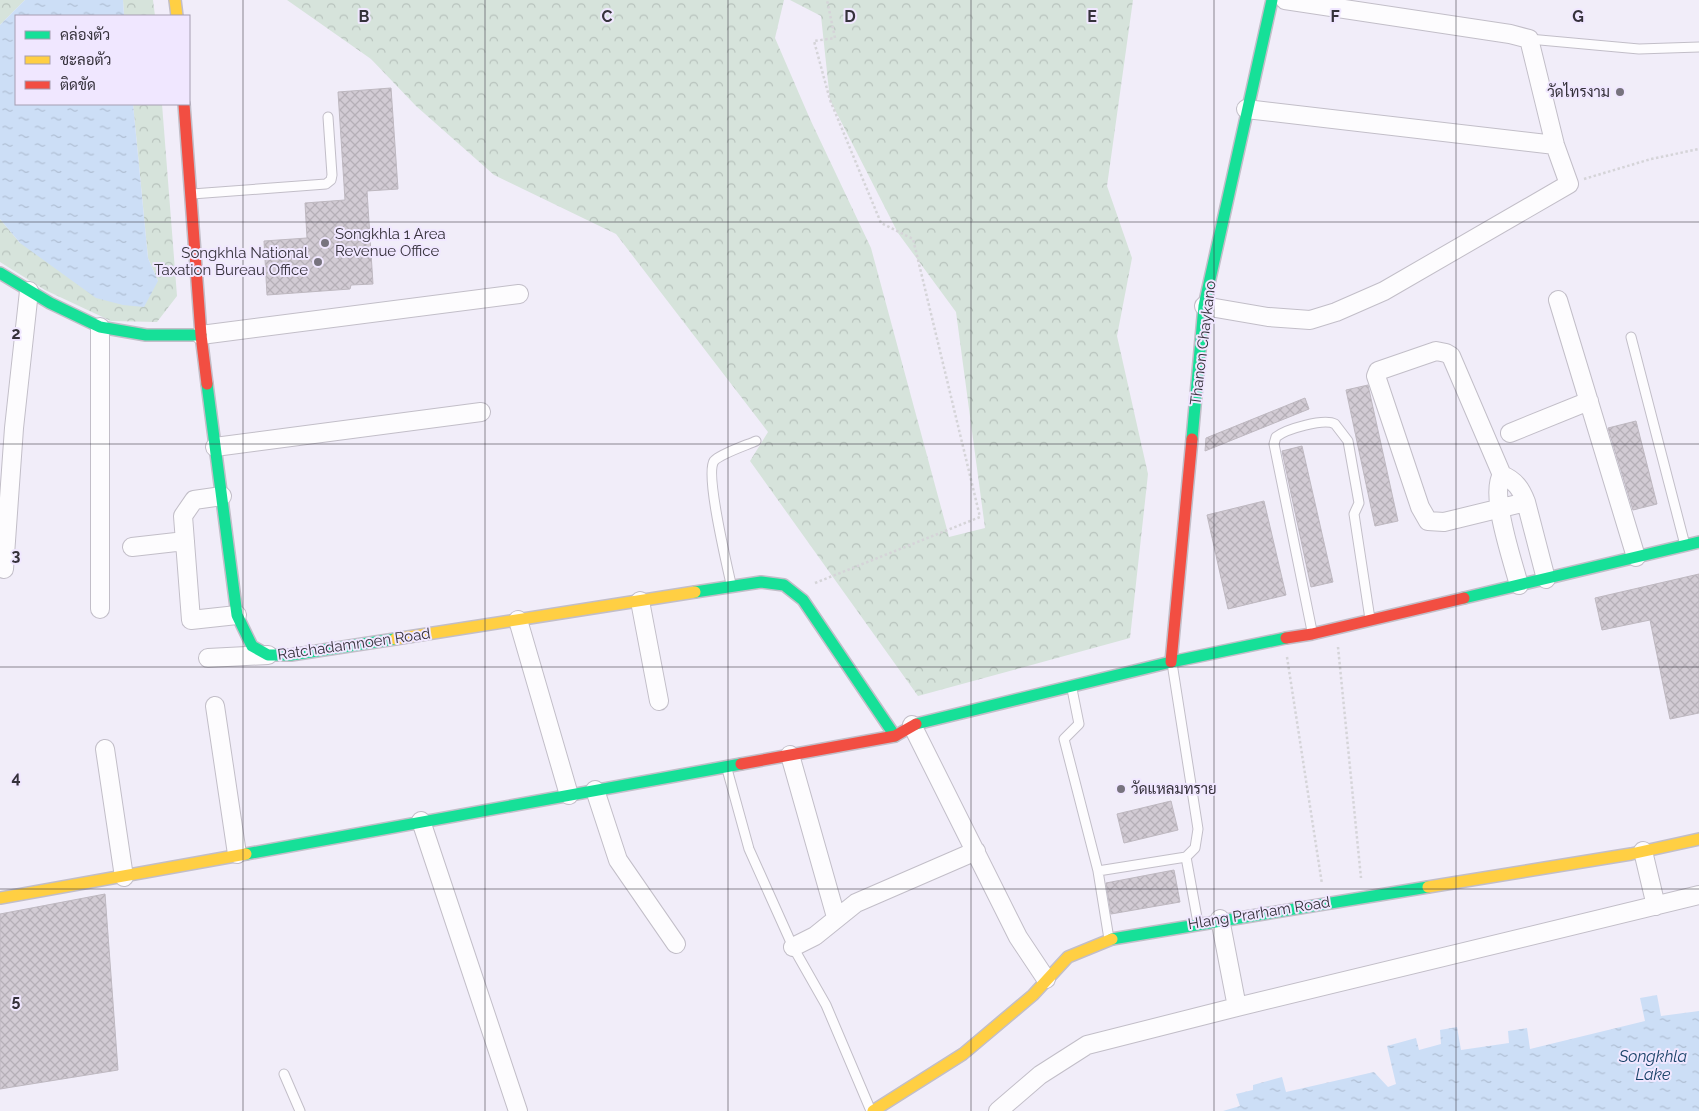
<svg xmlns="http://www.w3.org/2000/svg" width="1699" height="1111" font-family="Raleway,Sarabun,sans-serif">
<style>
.forest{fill:url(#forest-crowns)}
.water{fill:url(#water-ripples)}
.building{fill:url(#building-cross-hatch);stroke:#beb8c0}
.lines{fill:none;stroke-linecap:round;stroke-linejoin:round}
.lane-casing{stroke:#c2bec8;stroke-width:11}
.street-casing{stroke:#c2bec8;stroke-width:20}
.fast-casing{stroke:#c2bec8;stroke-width:14}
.slow-casing{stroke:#c2bec8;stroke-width:14}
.jam-casing{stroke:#c2bec8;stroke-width:14}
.path{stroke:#d5d4d8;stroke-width:2.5;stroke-dasharray:2.5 2.5;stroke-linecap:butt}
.lane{stroke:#fdfcfe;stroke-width:9}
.street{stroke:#fdfcfe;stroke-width:18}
.fast{stroke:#16e098;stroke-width:11}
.slow{stroke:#ffcf43;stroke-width:11}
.jam{stroke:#f24e42;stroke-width:11}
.grid{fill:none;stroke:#35313b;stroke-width:1;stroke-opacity:0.55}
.poi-dot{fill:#77737e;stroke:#f0e7ff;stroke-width:2}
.labels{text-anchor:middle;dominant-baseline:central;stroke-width:4;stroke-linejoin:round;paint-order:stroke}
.poi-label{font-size:15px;fill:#35313b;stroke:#f0e7ff;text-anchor:end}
.street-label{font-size:15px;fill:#35313b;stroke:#f0e7ff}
.water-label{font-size:16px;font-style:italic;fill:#1a4369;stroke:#f0e7ff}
.grid-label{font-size:16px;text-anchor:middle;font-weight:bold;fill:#35313b;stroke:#f0e7ff;stroke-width:4;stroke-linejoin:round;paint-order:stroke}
</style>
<defs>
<pattern id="forest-crowns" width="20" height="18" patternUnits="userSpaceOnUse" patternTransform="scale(1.25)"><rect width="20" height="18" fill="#d6e3db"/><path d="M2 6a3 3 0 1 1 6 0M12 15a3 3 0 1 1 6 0" fill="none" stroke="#b8c3bd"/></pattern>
<pattern id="water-ripples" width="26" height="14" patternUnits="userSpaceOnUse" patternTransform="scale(1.25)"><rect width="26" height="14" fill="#ccdef6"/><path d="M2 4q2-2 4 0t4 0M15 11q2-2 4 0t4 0" fill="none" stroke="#b0bfd4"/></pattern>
<pattern id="building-cross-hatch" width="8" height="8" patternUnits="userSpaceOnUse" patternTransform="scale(1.25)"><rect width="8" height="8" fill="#d2cbd4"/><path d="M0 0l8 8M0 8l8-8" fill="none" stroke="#b5afb7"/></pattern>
</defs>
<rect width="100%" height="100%" fill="#f1edf9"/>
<path class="forest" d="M0 0H25L0 25Z
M123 0H153L155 16H124Z
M287 0H784L775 38 810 119 871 248 949 537 985 528 956 312 898 233 830 100 821 16 790 0H1133L1107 186 1132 258 1117 336 1148 474 1130 638 918 696 750 461 768 432 616 234 494 175 416 106 371 59Z
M133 104H162L177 296 157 322 111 321 45 290 0 262V219L20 243 158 281 148 258Z"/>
<path class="water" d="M25 0H123L124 16H16V104H133L148 258 158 281 144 307 123 305 96 298 20 243 0 219V25Z
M1657 995 1661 1016 1699 1011V1111H1223L1240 1106 1236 1094 1253 1090V1085L1282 1077 1286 1092 1374 1072 1388 1087 1396 1084 1387 1046 1416 1038 1419 1050 1441 1044 1440 1030 1457 1027 1461 1050 1509 1043 1508 1031 1527 1028 1530 1049 1645 1021 1640 998Z"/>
<path class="building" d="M391 88 398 189 367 191 373 284 351 285 350 289 267 295 264 241 307 238 305 203 345 200 338 92Z
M1368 385 1398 521 1375 526 1346 390Z
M1305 398 1309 409 1205 451 1206 438Z
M1636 421 1657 504 1633 510 1608 428Z
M1302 446 1333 582 1311 587 1282 451Z
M1264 501 1286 595 1228 609 1207 515Z
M1699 574V713L1670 719 1650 620 1602 630 1595 598Z
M1171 801 1178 830 1124 843 1117 814Z
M1174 870 1180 902 1111 914 1106 883Z
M105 894 118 1070 0 1089V914Z"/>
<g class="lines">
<defs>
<path id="lane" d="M1529 39 1639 49 1699 47
M192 194 326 184 331 180 332 175 328 117
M1631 337 1685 545
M731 584C727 565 705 474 714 461 720 454 747 445 756 441
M1312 631 1274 444 1276 437C1286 429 1324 418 1335 424L1348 441 1359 503 1354 514 1370 619
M1072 689 1079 724 1064 739 1098 871 1186 857 1195 848 1198 829 1172 663
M727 769 749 849 793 947 826 1005 871 1111
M1186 857 1198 923
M1098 871 1109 939
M284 1074 300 1111"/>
<path id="street" d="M1246 109 1555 145
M1558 300 1636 557
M1204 306 1268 317 1310 320 1336 312 1384 291 1569 184 1555 145 1529 39 1510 34 1285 0
M201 335 519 294
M1510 433 1589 401
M215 447 481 412
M1502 475C1489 493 1513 562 1519 585
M222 496 194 500 183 516 191 620 237 615
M1526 502 1444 522 1428 521 1420 507 1376 376 1378 371 1436 351 1446 353 1451 356 1502 475C1515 480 1521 489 1526 502L1546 579
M132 547 185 541
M4 569 14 428 29 291
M640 601 659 701
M100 609V327
M518 620 569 795
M208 658 268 655
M215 706 237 854
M912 725 1018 937 1046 979
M105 749 124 877
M790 755 836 917
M595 790 618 860 676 944
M421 821 518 1111
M1643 851 1656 906
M1220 919 1237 1007 1699 895
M793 947 815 936 856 903 976 851
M998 1111 1040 1075 1087 1045 1237 1007"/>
<path id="fast" d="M0 273 50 303 100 327 146 335H201
M207 384 237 615 252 646 268 655H291L395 639
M1192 439 1204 306 1272 0
M695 592 761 582 784 585 803 600 895 736
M1464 598 1699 542
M916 724 1171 662 1286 638
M246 854 741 764
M1112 939 1428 887"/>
<path id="slow" d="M175 0 177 16
M395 639 695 592
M1428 887 1631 854 1699 839
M0 898 246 854
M873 1111 963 1054 1033 995 1068 957 1112 939"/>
<path id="jam" d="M184 104 201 335 207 384
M1286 638 1312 634 1464 598
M1171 662 1192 439
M741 764 895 736 916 724"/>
</defs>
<use href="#lane" class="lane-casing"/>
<use href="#street" class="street-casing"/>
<use href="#fast" class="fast-casing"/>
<use href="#slow" class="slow-casing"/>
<use href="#jam" class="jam-casing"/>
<path class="path" d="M1584 179 1651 159 1699 149
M815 583 980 517 913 239 881 223 830 100 814 41 835 38 827 0
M1338 647 1361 878
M1287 657 1322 884"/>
<use href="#lane" class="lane"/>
<use href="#street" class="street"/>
<use href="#fast" class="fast"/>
<use href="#slow" class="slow"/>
<use href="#jam" class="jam"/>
</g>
<path class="grid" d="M243 0V1111M485 0V1111M728 0V1111M971 0V1111M1214 0V1111M1456 0V1111M0 222H1699M0 444H1699M0 667H1699M0 889H1699"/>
<g class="poi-dot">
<circle cx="1620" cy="92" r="5"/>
<circle cx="325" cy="243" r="5"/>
<circle cx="318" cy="262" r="5"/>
<circle cx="1121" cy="789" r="5"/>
</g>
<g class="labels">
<g class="poi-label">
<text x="1610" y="92">วัดไทรงาม</text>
<text x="335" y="234" text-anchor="start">Songkhla 1 Area<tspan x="335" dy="17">Revenue Office</tspan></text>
<text x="308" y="253">Songkhla National<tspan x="308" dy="17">Taxation Bureau Office</tspan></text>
<text x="1131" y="789" text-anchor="start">วัดแหลมทราย</text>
</g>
<g class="street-label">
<text transform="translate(1203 343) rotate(-83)">Thanon Chaykano</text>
<text transform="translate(354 644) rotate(-8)">Ratchadamnoen Road</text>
<text transform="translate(1259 913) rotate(-9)">Hlang Prarham Road</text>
</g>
<g class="water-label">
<text x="1653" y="1056">Songkhla<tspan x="1653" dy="18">Lake</tspan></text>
</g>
</g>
<g class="grid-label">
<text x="364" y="22">B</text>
<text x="607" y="22">C</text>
<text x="850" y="22">D</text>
<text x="1092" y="22">E</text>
<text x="1335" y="22">F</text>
<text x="1578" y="22">G</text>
<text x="16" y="339">2</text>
<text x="16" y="561">3</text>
<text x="16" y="783">4</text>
<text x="16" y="1006">5</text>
</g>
<rect x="15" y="15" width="175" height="90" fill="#f0e7ff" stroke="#a59eb1"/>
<rect x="25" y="31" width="25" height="8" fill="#16e098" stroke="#a59eb1"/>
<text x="60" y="40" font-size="15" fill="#35313b">คล่องตัว</text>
<rect x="25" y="56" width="25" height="8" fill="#ffcf43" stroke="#a59eb1"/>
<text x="60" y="65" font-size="15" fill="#35313b">ชะลอตัว</text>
<rect x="25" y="81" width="25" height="8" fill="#f24e42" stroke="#a59eb1"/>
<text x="60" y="90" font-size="15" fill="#35313b">ติดขัด</text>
</svg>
